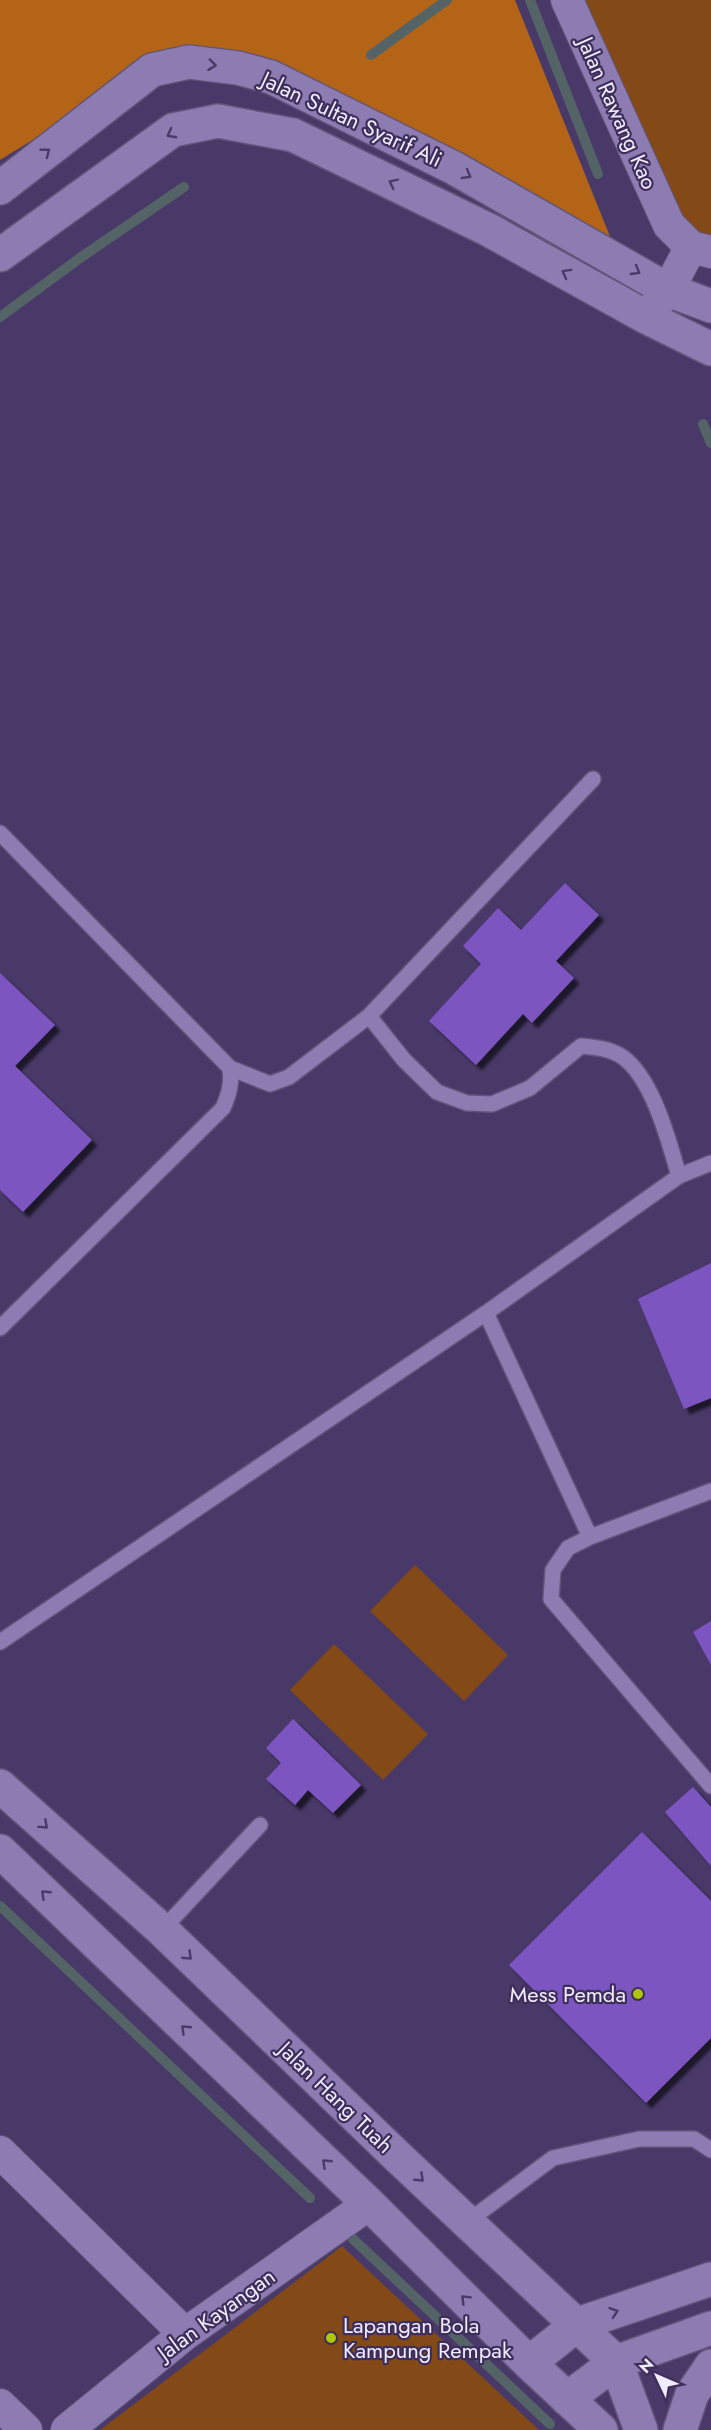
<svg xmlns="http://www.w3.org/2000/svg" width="711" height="2430" font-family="Jost,sans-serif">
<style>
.green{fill:#834a17}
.forest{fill:#b46417}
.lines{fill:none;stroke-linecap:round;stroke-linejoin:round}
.stream{stroke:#546466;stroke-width:10}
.building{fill:#7c54c1;filter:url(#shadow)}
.lane-casing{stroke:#615479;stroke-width:18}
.street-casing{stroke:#615479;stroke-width:34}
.secondary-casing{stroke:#615479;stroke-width:36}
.lane{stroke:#8c7cb1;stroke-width:15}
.street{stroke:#8c7cb1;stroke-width:32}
.secondary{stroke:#8c7cb1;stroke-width:33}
.oneway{stroke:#4a3a69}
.poi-dot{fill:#afc507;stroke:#3e2e5c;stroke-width:2}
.labels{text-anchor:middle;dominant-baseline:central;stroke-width:4.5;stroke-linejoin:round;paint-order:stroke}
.street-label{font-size:22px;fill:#f0ecfd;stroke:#3e2e5c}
.poi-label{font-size:22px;fill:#f0ecfd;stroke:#3e2e5c;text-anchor:end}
</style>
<defs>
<filter id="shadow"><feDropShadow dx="5.5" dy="5.5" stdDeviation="1.5" flood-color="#0009"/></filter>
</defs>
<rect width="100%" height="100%" fill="#483968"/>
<path class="green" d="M580 0H711V235L701 233 678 211Z
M415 1565 508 1655 464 1701 370 1611Z
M334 1644 428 1734 383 1780 290 1690Z
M342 2246 539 2430H100Z"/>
<path class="forest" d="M0 0H515L613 244 176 52 0 160Z"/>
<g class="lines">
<path class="stream" d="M530 0 598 174
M371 55 447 0
M0 317 80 258 184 187
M703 424 711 443
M0 1906 310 2198
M353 2239 550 2424"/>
</g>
<path class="building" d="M565 883 599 915 556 961 574 978 532 1023 523 1014 476 1065 429 1021 481 964 463 946 498 908 521 930Z
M0 973 55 1025 15 1066 92 1140 23 1212 0 1190Z
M711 1263V1398L684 1409 638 1299Z
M711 1621V1665L693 1632Z
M293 1719 361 1785 333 1813 308 1790 295 1805 266 1779 281 1763 266 1748Z
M693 1787 711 1807V1866L665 1812Z
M642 1832 711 1901V2038L646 2103 509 1965Z"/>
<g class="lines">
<defs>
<path id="lane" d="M0 833 230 1068C232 1084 229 1094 223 1108L0 1328
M230 1068 270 1084 289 1077 369 1016 593 779
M679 1176 711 1163
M486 1313 590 1537
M711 1491 590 1537 568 1548 553 1570 551 1599 711 1786
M0 1642 486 1313 679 1176C669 1142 650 1065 613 1052 604 1048 592 1047 581 1046L530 1088 492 1104 467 1103 437 1092 404 1060 369 1016
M162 1930 260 1825
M467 2222 553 2158 639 2139H694L711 2150"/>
<path id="street" d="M567 0 669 225 691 247 711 252
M646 317 668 290 691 247
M0 2152 185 2334
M0 2405 26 2430
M67 2430 185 2334 369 2204"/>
<path id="secondary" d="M0 188 152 70 189 62 238 68 271 77 454 168 668 290 711 306
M0 255 173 130 218 121 293 135 489 230 646 317 711 349
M0 1786 162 1930 399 2158 616 2362 641 2430
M0 1851 369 2204 529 2363 601 2430
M529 2363 578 2324 711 2279
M567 2399 616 2362 711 2328
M680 2430 692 2394 711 2366"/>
</defs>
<use href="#lane" class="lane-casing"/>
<use href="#street" class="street-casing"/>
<use href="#secondary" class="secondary-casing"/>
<use href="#lane" class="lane"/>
<use href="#street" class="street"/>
<use href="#secondary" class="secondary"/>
</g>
<defs><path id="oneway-chevron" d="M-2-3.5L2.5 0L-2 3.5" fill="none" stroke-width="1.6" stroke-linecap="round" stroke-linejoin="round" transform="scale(1.5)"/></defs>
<g class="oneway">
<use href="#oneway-chevron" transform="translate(212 65) rotate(7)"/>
<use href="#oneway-chevron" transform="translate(171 134) rotate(152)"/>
<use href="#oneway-chevron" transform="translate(46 152) rotate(-38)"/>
<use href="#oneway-chevron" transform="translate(467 175) rotate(30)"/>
<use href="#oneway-chevron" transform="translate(393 183) rotate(-154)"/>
<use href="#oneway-chevron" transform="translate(636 271) rotate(30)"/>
<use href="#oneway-chevron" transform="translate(566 273) rotate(-151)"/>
<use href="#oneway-chevron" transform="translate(44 1825) rotate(42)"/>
<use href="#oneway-chevron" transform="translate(45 1894) rotate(-136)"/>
<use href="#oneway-chevron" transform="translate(188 1956) rotate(44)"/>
<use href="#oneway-chevron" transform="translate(185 2029) rotate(-136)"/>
<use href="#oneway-chevron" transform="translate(326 2163) rotate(-136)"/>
<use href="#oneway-chevron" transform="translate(420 2178) rotate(43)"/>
<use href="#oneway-chevron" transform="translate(465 2299) rotate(-135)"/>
<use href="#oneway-chevron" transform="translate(614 2312) rotate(-19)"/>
</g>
<g class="poi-dot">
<circle cx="638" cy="1994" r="6"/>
<circle cx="331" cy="2338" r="6"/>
</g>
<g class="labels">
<g class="street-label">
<text transform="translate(618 113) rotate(66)">Jalan Rawang Kao</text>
<text transform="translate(352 119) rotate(25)">Jalan Sultan Syarif Ali</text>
<text transform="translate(336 2097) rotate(44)">Jalan Hang Tuah</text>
<text transform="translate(216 2314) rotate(-36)">Jalan Kayangan</text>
</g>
<g class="poi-label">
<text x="626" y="1994">Mess Pemda</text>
<text x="343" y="2325" text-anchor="start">Lapangan Bola<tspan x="343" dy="25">Kampung Rempak</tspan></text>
</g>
</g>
<g transform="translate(657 2376) rotate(314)" stroke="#3e2e5c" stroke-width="4.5" paint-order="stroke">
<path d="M0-4.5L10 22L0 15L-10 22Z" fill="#f0ecfd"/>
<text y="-9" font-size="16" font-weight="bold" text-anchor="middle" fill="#f0ecfd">N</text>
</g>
</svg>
